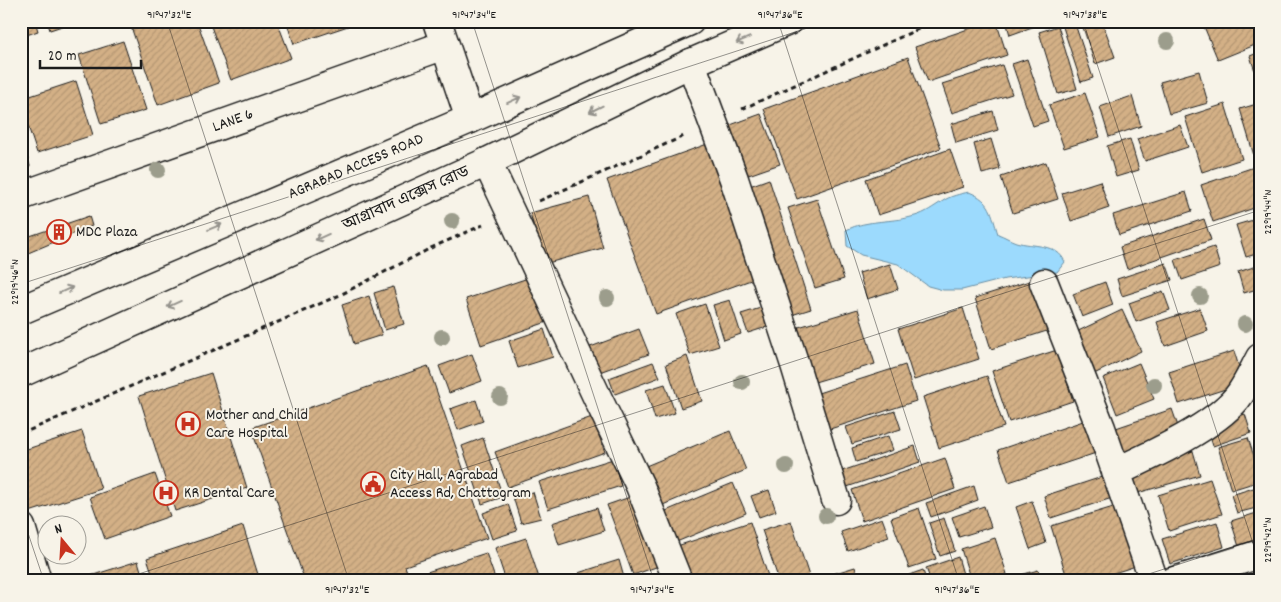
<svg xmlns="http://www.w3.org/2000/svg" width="1281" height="602" font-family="Dekko,'Noto Sans Bengali',sans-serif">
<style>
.water{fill:#9cdafd;stroke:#698ea3}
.building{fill:url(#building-hatch);stroke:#1c1c1c}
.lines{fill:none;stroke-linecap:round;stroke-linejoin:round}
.street-casing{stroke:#1c1c1c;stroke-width:31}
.secondary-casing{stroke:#1c1c1c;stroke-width:31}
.path{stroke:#1c1c1c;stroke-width:3;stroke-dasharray:5 4;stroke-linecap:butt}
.street{stroke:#f7f3e8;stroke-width:28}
.secondary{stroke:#f7f3e8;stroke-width:28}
.tree{fill:#9c9d8c}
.oneway{stroke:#94928c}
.ticks{fill:none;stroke:#1c1c1c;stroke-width:1;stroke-opacity:0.45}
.labels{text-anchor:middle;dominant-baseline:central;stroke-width:4;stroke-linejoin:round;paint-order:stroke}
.street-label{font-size:16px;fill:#1c1c1c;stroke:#f7f3e8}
.poi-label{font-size:16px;fill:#1c1c1c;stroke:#f7f3e8;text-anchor:start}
.neatline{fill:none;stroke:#1c1c1c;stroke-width:2}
.ticks-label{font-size:12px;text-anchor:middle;fill:#1c1c1c}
</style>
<defs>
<pattern id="building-hatch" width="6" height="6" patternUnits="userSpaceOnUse" patternTransform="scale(1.25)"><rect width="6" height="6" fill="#d3b086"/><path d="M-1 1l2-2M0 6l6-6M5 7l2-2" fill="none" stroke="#b59773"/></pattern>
</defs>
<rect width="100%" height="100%" fill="#f7f3e8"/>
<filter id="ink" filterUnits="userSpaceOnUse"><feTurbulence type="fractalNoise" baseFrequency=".02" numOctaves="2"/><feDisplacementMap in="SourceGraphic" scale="10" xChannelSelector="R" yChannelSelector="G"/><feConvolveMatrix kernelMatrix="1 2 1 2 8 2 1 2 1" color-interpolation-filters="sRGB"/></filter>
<g filter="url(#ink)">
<path class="water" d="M969 192C992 201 991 213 998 234 1004 236 1010 240 1016 242 1033 247 1057 243 1065 262L1057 272 1005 279 962 290H943L928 286 898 264 861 255 847 246 846 230C868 219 892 223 915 216 926 213 933 207 943 201 950 196 960 194 969 192Z"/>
<path class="building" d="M21 21H35L38 31 21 37Z
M47 21H77L50 30Z
M129 21H197L219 83 158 105Z
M209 21H277L291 58 231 80Z
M286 21H346L348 26 294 44Z
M992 21H996L1007 55 928 82 915 47Z
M1006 21H1049L1010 35Z
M1061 21H1074L1093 78 1081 82Z
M1081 21H1102L1115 57 1095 64Z
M1210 21H1260V43L1218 60 1203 24Z
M1058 26 1077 89 1058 94 1039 32Z
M123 41 146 110 101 124 79 55Z
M1260 52V86L1250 56Z
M908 57 941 148 797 199 764 109Z
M1027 59 1048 121 1033 126 1012 64Z
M1002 65 1012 94 952 113 942 84Z
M1199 71 1208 103 1169 114 1160 82Z
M76 81 93 135 37 153 21 105V99Z
M1085 93 1100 137 1064 148 1049 105Z
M1132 96 1141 126 1109 137 1100 107Z
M1260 103V157L1255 159 1240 109Z
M1225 104 1242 159 1202 172 1185 117Z
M993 111 998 130 956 143 951 124Z
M761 114 780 164 740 178 722 128Z
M1180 125 1188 147 1145 161 1137 139Z
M21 138 30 166 21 169Z
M991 139 1000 169 982 174 974 144Z
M1130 139 1139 170 1116 177 1107 146Z
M713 142 762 276 656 314 607 180Z
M950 149 963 187 878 215 866 179Z
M1046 162 1058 199 1013 213 1001 177Z
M1260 165V206L1213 222 1201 185Z
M769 179 811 309 785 317 744 188Z
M1100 181 1109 208 1071 221 1062 193Z
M1186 192 1192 211 1119 235 1113 215Z
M589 197 603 248 544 264 530 213Z
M817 199 844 279 815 288 788 208Z
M89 216 92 226 21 256V239Z
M1260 218V253L1246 257 1236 225Z
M1204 219 1211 240 1127 269 1120 247Z
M1214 247 1220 267 1182 280 1175 260Z
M1166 263 1172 280 1122 296 1117 279Z
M890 264 898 289 867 299 859 273Z
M1260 265V288L1244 293 1238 272Z
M531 277 547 322 481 345 466 299Z
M1039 278 1056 328 991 349 975 298Z
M1105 282 1113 305 1082 317 1073 294Z
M393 287 404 324 385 330 374 293Z
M1163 291 1170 310 1136 322 1129 303Z
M369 296 382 335 354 344 342 305Z
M730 300 741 334 724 340 713 305Z
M705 304 719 346 690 355 676 314Z
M764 307 770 326 748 333 741 314Z
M963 308 979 359 914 380 898 329Z
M1200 308 1208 331 1165 346 1157 322Z
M858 309 875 364 808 384 792 329Z
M1122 310 1141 351 1092 375 1072 334Z
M544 329 553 357 518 368 509 341Z
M639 329 649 354 594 374 585 349Z
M1057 350 1073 401 1009 422 992 371Z
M1234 351 1244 383 1179 404 1169 372Z
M472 354 482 381 449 393 439 366Z
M687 356 702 401 681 408 666 364Z
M653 362 660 377 615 394 609 378Z
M1139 363 1154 399 1117 414 1103 378Z
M905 365 916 401 827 430 815 394Z
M428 366 487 538 405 566 410 581H305L251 428Z
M211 373 247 488 175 511 139 396Z
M987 376 1004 427 939 448 923 397Z
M665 384 675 413 655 419 646 390Z
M476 400 483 421 458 430 450 409Z
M1172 409 1181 435 1121 455 1113 429Z
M895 411 901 429 852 444 846 427Z
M1245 414 1251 433 1213 446 1207 427Z
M592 417 605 452 508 487 495 452Z
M1089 419 1099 452 1009 482 998 450Z
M82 431 101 489 23 514 21 510V451Z
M730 431 746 470 658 507 641 468Z
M888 436 893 450 856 462 852 448Z
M483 438 503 497 482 504 462 446Z
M1248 438 1260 475V481L1231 490 1218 447Z
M915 446 920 462 847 487 842 471Z
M1193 451 1200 475 1134 494 1127 471Z
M945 458 955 489 862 521 852 490Z
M613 459 621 486 548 509 539 482Z
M155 474 170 516 105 539 90 497Z
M1105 476 1112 498 1051 518 1044 496Z
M1210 479 1222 514 1169 531 1158 495Z
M733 483 746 513 674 543 661 513Z
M974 486 978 500 931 517 926 503Z
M1260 486V507L1237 513 1231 495Z
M769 490 776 511 759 517 751 496Z
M533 492 541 518 521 523 513 497Z
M633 496 659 566 633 575 607 505Z
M1032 501 1046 543 1030 549 1016 507Z
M508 504 517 531 492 539 483 513Z
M1120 505 1139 565 1089 581H1068L1051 526Z
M984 506 991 527 959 537 952 517Z
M597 508 604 531 559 545 552 523Z
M919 508 936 559 909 568 891 518Z
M1260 512V545L1240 550 1231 521Z
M882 518 889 537 848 551 841 532Z
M944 518 955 551 940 556 929 523Z
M791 521 809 576 793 581H779L762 530Z
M750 522 769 579 762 581H685L674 547Z
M1217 522 1224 547 1170 564 1162 539Z
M243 526 260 581H155L147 558Z
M526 538 540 581H506L495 548Z
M995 538 1007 574 986 581H971L961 549Z
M486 553 496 581H430L427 572Z
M958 557 965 581H931L926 568Z
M619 560 625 581H581L578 573Z
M138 561 144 581H74Z
M855 567 859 581H817L816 579Z
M923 570 926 581H911L909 575Z
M1038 570 1041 581H1015L1014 577Z"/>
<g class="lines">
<defs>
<path id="street" d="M437 21 470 119
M691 63 734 179 795 365 836 500
M487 162 599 401 640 486 678 581
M21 196 445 45
M1044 283 1101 428 1154 581
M1116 472C1152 455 1212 428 1237 398 1246 387 1253 371 1260 358
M21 527 37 581"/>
<path id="secondary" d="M21 310 470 119 690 21
M21 373 487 162 691 63 788 21
M1174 581 1260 554"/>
</defs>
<use href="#street" class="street-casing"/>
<use href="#secondary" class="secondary-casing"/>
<path class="path" d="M742 109 936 21
M539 201 684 136
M21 434 340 295 433 247 483 225"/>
<use href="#street" class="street"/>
<use href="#secondary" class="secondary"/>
</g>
<g class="tree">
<circle cx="1167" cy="41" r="8"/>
<circle cx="158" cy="170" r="8"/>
<circle cx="452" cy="221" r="8"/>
<circle cx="1200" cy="296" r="8"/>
<circle cx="607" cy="298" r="8"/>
<circle cx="1245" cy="324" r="8"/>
<circle cx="442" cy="337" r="8"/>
<circle cx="742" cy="382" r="8"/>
<circle cx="1154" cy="385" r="8"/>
<circle cx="500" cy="397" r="8"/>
<circle cx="786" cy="466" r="8"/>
<circle cx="826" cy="516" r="8"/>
</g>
<defs><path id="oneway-shaft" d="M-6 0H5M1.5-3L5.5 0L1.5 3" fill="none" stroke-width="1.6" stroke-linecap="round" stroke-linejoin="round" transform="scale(1.25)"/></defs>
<g class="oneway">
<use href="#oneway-shaft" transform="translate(743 40) rotate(157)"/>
<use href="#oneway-shaft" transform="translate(514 100) rotate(-24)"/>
<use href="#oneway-shaft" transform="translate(596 109) rotate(154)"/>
<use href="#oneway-shaft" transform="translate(215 227) rotate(-23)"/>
<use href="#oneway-shaft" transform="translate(322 237) rotate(156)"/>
<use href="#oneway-shaft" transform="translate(66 290) rotate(-24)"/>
<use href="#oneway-shaft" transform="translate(174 304) rotate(156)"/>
</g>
</g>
<path class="ticks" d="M167 21 349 581M472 21 654 581M778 21 959 581M1083 21 1260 565M21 284 829 21M21 512 44 581M117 581 1260 210M1127 581 1260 538"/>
<defs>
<symbol id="building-ring" viewBox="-11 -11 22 22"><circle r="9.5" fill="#f7f3e8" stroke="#c8321e" stroke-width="1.5"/><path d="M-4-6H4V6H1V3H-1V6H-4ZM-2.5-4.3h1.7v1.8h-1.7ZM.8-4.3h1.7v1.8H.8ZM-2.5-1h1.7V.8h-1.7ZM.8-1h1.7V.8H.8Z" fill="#c8321e"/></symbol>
<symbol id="hospital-ring" viewBox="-11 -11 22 22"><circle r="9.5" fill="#f7f3e8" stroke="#c8321e" stroke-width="1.5"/><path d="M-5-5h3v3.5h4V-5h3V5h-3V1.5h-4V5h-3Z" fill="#c8321e"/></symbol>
<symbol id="civic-ring" viewBox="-11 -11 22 22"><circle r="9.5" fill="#f7f3e8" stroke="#c8321e" stroke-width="1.5"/><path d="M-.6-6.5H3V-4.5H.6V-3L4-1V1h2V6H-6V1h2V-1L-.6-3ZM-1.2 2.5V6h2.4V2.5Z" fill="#c8321e"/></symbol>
</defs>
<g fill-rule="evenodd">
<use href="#building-ring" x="45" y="218" width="28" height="28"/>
<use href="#hospital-ring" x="174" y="410" width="28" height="28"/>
<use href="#civic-ring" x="359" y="470" width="28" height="28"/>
<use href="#hospital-ring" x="152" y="479" width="28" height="28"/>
</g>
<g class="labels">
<g class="street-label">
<text transform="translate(233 121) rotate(-20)">LANE 6</text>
<text transform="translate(356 167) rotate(-23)">AGRABAD ACCESS ROAD</text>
<text transform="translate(406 199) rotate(-24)">আগ্রাবাদ এক্সেস রোড</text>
</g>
<g class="poi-label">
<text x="76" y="232">MDC Plaza</text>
<text x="206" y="415">Mother and Child<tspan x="206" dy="18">Care Hospital</tspan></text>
<text x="390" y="475">City Hall, Agrabad<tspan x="390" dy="18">Access Rd, Chattogram</tspan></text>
<text x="184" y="493">KR Dental Care</text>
</g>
</g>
<rect width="1281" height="602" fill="none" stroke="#f7f3e8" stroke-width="55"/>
<g transform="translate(62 540) rotate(342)"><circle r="24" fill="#f7f3e8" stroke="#9f9d96"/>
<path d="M0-4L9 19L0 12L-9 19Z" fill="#c8321e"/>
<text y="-8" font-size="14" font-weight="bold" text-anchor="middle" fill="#1c1c1c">N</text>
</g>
<path d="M40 60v8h101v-8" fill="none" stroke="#1c1c1c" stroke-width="2.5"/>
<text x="48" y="60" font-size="15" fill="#1c1c1c" stroke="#f7f3e8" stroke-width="4" paint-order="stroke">20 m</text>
<rect x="28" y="28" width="1226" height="546" class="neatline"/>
<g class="ticks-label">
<text x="169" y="18">91°47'32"E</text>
<text x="474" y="18">91°47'34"E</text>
<text x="780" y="18">91°47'36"E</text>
<text x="1085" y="18">91°47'38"E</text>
<text transform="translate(1267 212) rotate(-90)" y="4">22°19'44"N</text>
<text transform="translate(14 282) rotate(-90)" y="4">22°19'46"N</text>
<text transform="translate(1267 540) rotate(-90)" y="4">22°19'42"N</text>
<text x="347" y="593">91°47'32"E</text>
<text x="652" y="593">91°47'34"E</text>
<text x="957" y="593">91°47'36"E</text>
</g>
</svg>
